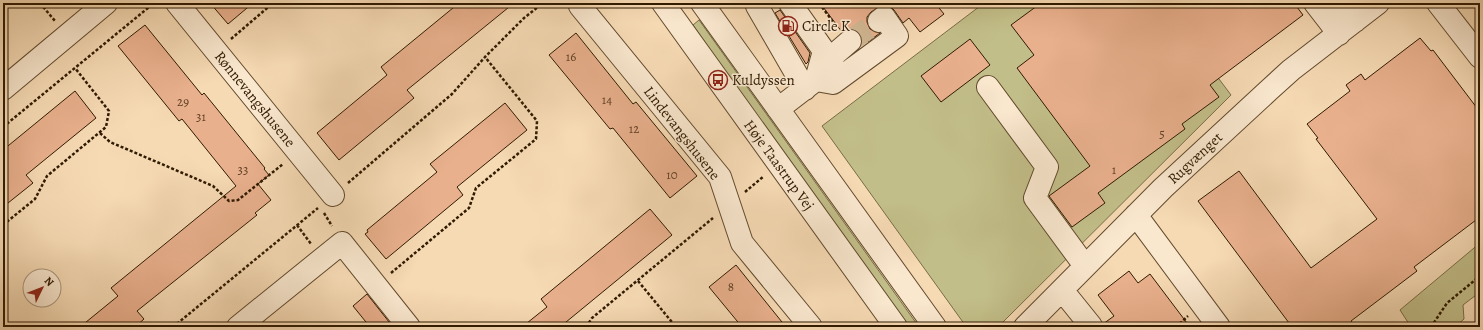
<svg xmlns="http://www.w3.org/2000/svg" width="1483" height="330" font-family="Alegreya,serif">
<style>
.green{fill:#c2be89;stroke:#796c44}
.building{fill:#e9b08d;stroke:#301a00}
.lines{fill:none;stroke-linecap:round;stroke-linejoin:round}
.minor-tunnel{stroke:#ceb490;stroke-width:22;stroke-dasharray:22 11;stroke-linecap:butt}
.minor-casing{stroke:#624a2d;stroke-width:24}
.path{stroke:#301a00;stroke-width:2.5;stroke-dasharray:3 2;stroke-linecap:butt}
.minor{stroke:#f9e7ce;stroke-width:22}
.labels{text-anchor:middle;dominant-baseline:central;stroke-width:3;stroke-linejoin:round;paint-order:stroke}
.number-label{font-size:13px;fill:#5e4023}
.poi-label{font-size:15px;fill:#301a00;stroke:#f9e7ce;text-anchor:start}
.street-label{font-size:15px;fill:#301a00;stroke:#f9e7ce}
</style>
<rect width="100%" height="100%" fill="#f6dab4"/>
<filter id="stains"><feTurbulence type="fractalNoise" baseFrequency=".005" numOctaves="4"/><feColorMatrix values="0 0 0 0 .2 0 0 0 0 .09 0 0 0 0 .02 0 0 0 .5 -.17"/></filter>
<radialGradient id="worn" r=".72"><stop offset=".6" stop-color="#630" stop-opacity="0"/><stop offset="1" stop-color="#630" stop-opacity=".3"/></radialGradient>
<path class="green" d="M984 3H1162L1231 95 998 327 965 325 822 126Z
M699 20 919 327H907L836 231 693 25Z
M1480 243V292L1463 305 1464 319 1455 327H1411L1400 310Z"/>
<path class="building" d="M210 3H253L228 24Z
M459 3H514L407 90 414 98 339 160 317 133 387 75 381 67Z
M820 3H935L944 14 920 32 909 18 903 23 894 10 889 5H882L871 12 867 17V22L870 29 880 33 868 42 867 40 862 44V38L859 33 854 29H848L842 32Z
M1041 3H1294L1303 15 1210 85 1219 97 1182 124 1185 129 1098 193 1105 203 1072 227 1049 196 1090 166 1017 68 1034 55 1011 25Z
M780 10 810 53 808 62 806 64 775 13Z
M145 25 202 95 204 93 265 168 264 169 269 175 258 184 271 200 255 213 257 215 137 311 144 319 135 327H80L118 296 111 288 236 186 182 119 179 121 118 46Z
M576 33 633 104 636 102 697 176 670 198 613 128 610 129 549 55Z
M1420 38 1431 51 1433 50 1480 112V217L1414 267 1417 271 1351 321 1355 327H1292L1198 201 1239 171 1311 268 1377 219 1316 139 1318 138 1307 124 1350 91 1346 85 1361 74 1365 80Z
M970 39 990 65 941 102 921 76Z
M75 91 96 118 26 175 33 183 3 207V150Z
M505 103 527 130 457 187 463 195 386 259 365 234 368 232 367 230 437 172 430 164Z
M650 209 672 235 560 327H522L547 307 541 299Z
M736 265 786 327H742L709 287Z
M1129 271 1138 283 1150 274 1190 327H1103V324L1114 316 1098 295Z
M367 294 393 327H370L353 306Z"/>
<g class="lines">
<path class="minor-tunnel" d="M850 41 879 21"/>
<defs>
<path id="minor" d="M177 3 333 195
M663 3 896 327
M702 3 935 327
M757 3V6L805 89
M790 3 824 51 817 76
M1315 3 1339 34
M1340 3 1355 21
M1438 3 1480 57
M580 6 720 177 742 243 811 327
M816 80 833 83 897 36 884 17 879 21
M988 87 1047 167 1035 198 1085 266
M3 89 106 3
M778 109 821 76 835 54 850 41
M1136 215 1219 327
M1062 290 1091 326
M238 327 342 243 409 327
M1025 327 1163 188 1269 90 1291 70 1378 3"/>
</defs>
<use href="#minor" class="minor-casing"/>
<path class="path" d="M40 3 55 21
M819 3 837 27
M231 39 273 3
M3 127 154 3
M100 133 110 142 213 186 229 201 238 200 283 164
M348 183 452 94 485 57 524 18 543 3
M745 192 764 176
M324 213 332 226
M3 225 35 199 47 176 106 127 109 111 75 68
M297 225 311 244
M391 273 469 208 476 188 536 139 537 121 485 57
M638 281 676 327
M173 327 318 208
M586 327 592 318 713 218
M1176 327 1188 316
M1431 327 1447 303 1480 276"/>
<use href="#minor" class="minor"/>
</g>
<defs>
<symbol id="fuel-ring" viewBox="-11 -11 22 22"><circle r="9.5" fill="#f9e7ce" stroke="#8f2418" stroke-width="1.5"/><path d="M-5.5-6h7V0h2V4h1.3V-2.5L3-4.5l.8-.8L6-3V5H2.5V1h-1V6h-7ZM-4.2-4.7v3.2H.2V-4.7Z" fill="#8f2418"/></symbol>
<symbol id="bus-ring" viewBox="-11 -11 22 22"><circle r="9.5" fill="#f9e7ce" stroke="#8f2418" stroke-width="1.5"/><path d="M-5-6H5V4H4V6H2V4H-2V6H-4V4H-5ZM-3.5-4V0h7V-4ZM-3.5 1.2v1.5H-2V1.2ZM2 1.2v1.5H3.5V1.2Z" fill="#8f2418"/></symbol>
</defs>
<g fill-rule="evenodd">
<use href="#fuel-ring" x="777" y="15" width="22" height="22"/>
<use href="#bus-ring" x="707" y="69" width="22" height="22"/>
</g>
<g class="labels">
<g class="number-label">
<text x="571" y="56">16</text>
<text x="607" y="99">14</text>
<text x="183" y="101">29</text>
<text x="201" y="116">31</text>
<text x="634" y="128">12</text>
<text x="1162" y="133">5</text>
<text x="243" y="169">33</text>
<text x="1114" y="169">1</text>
<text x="672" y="174">10</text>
<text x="731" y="286">8</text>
</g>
<g class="poi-label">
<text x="802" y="26">Circle K</text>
<text x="732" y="80">Kuldyssen</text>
</g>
<g class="street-label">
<text transform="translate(255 99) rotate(51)">Rønnevangshusene</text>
<text transform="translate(682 133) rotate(52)">Lindevangshusene</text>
<text transform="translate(1195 158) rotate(-43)">Rugvænget</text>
<text transform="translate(779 165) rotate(54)">Høje Taastrup Vej</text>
</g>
</g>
<rect width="1483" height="330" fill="none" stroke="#f6dab4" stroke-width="16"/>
<rect x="4" y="4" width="1475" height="322" fill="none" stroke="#301a00" stroke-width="2"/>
<rect x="8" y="8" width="1467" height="314" fill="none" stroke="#301a00"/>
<g transform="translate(42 288) rotate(47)"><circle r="19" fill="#f9e7ce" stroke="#a9957c"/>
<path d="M0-3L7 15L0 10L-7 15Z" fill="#8f2418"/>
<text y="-6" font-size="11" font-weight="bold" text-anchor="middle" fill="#301a00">N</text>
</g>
<rect width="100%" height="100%" filter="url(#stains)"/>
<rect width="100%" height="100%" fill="url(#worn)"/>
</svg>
